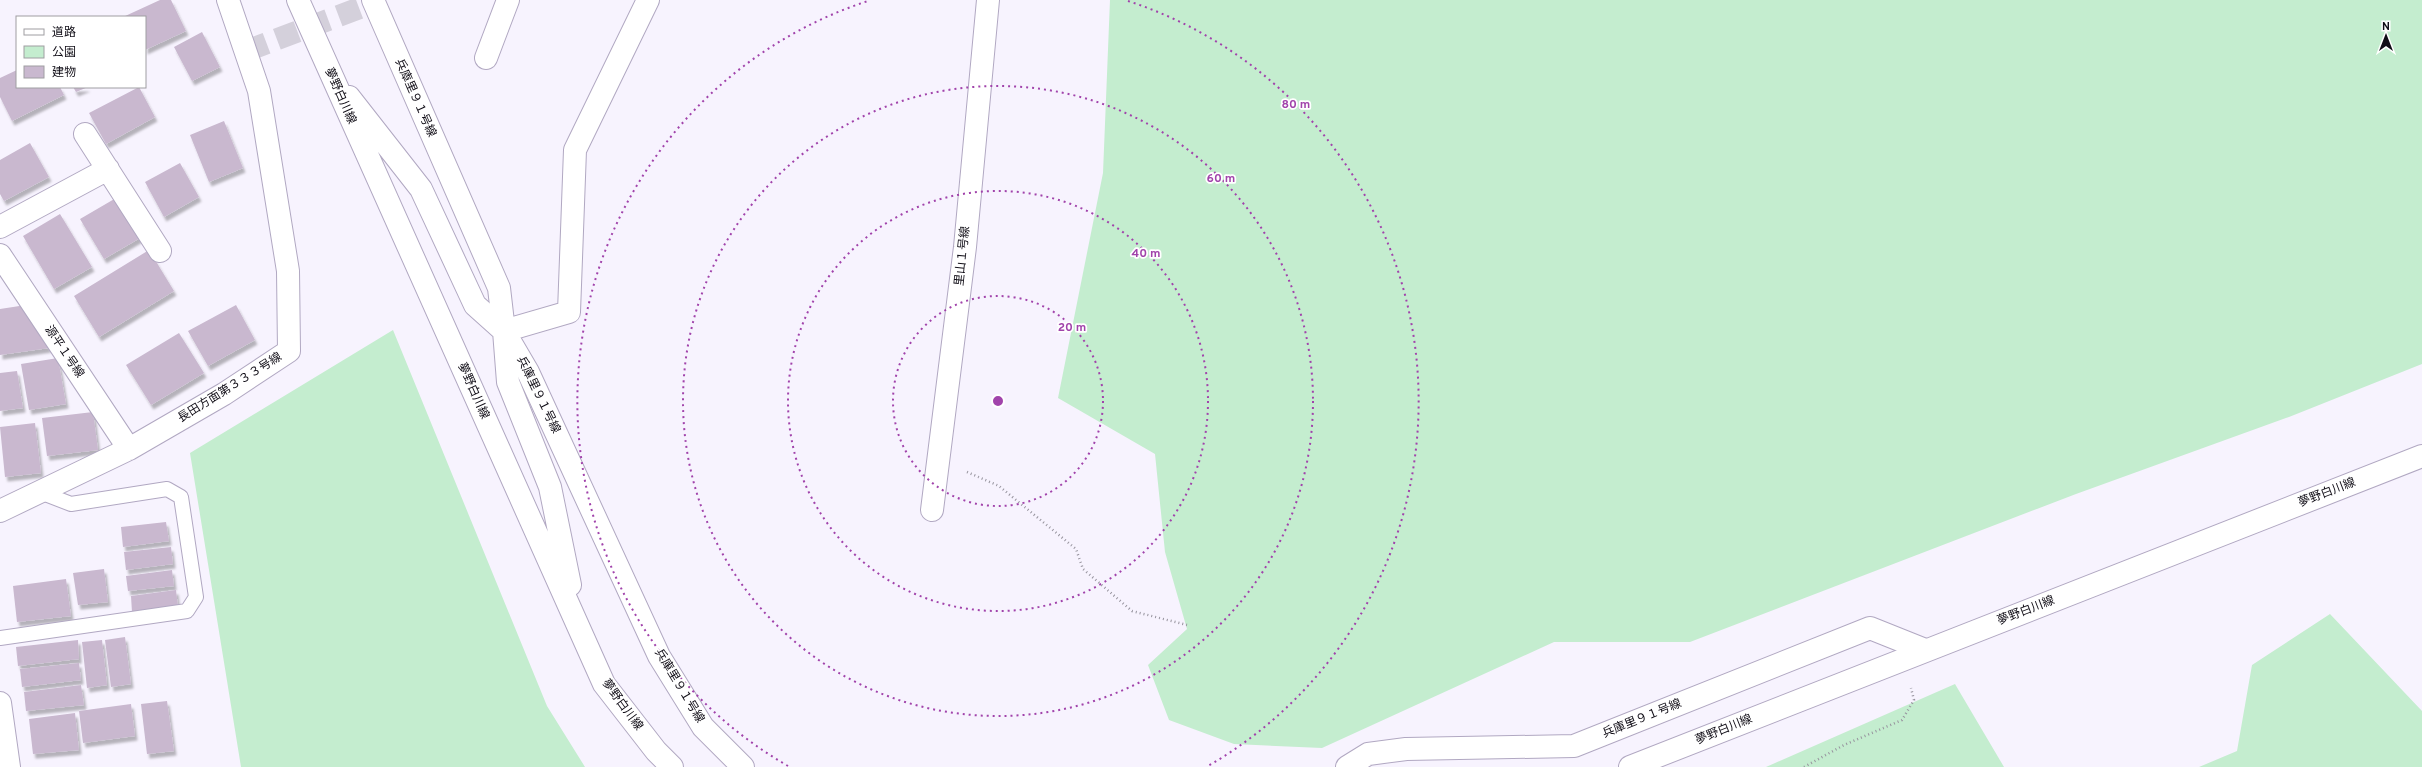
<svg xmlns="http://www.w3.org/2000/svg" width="2422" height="767" font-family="Overpass,'Noto Sans JP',sans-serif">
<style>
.green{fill:#c4edcf}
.building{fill:#c9b8cf;filter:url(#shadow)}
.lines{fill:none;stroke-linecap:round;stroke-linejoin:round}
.street-tunnel{stroke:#d4d0db;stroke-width:22;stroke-dasharray:22 11;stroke-linecap:butt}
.lane-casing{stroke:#b1a8c2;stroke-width:16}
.street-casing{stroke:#b1a8c2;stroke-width:24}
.secondary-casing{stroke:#b1a8c2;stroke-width:24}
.path{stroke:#97949e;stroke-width:2.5;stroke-dasharray:1 3;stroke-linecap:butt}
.lane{stroke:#fff;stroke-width:14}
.street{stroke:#fff;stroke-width:22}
.secondary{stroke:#fff;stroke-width:22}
.ring{fill:none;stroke:#a143ab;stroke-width:2;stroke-dasharray:2 4}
.labels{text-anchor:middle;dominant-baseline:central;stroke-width:3.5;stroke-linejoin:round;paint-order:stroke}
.street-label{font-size:12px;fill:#100d16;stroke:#fff}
.centre{fill:#a143ab;stroke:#fff;stroke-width:2}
.ring-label{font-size:12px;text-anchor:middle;font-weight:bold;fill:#a143ab;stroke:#fff;stroke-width:3.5;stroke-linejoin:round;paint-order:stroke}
</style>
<defs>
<filter id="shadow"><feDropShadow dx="2.5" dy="4.5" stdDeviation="1" flood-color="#0004"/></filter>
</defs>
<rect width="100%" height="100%" fill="#f7f3fe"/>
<path class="green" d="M1110 0H2422V364L2289 417 2076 494 1690 642H1554L1322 748 1234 744 1169 720 1148 665 1187 629 1165 552 1155 454 1058 398 1103 173Z
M393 330 547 706 585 767H241L190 453Z
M2330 614 2422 711V767H2199L2237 751 2252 665Z
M1955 684 2004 767H1766Z"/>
<path class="building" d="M160 0H171L186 31 145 50V17H123Z
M202 32 220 67 192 81 174 47Z
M17 70V87H60L64 95 12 121 0 97V78Z
M73 87H88L76 92Z
M139 87 155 117 106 144 89 113Z
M224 121 243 168 209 182 190 135Z
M30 143 49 177 4 201 0 194V160Z
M180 163 199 197 164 217 145 182Z
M116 198 140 238 104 259 80 219Z
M60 214 92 267 54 289 23 236Z
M149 250 174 291 99 337 74 296Z
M26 305 49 348 0 355V309Z
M236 305 255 340 208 366 188 331Z
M179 333 204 373 151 405 126 365Z
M58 358 66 404 29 410 21 364Z
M17 371 23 408 0 411V373Z
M93 412 98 450 47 456 42 418Z
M35 423 41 473 5 477 0 427Z
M166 522 169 541 123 547 121 527Z
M171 547 173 564 126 570 124 552Z
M104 569 108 602 78 605 73 573Z
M172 570 174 586 128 591 126 576Z
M66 579 71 616 17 622 13 586Z
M176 590 178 607 132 612 131 596Z
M125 637 131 684 111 687 105 640Z
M78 640 79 659 18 666 16 647Z
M102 640 107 685 87 688 82 642Z
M79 663 81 680 22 687 20 669Z
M81 685 84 705 26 711 24 692Z
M167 701 174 751 147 754 141 704Z
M131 704 135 736 83 743 79 711Z
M75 713 79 750 33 754 29 719Z"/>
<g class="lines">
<path class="street-tunnel" d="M246 51 373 3"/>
<defs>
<path id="lane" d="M0 638 187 611 196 597 181 497 167 489 71 504 40 492"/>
<path id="street" d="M373 0 499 288 504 331 528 372 659 656 703 727 743 767
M486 58 508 0
M85 134 160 251
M0 227 108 169
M0 255 129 449
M504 331 569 312 575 150 648 0
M932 510 965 247 988 0
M0 511 129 449 224 394 289 351 288 271 259 91 228 0
M0 703 9 767
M1347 767 1368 754 1406 749 1574 746 1870 628 1925 650"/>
<path id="secondary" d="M298 0 604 684 656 751 672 767
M349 97 421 189 475 305 504 331 508 382 550 487 570 585
M1630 767 2422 456"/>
</defs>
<use href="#lane" class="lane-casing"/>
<use href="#street" class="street-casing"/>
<use href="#secondary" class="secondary-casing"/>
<path class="path" d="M967 472 999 486 1076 549 1083 569 1132 611 1187 625
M1804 767 1844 745 1902 720 1914 700 1911 688"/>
<use href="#lane" class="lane"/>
<use href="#street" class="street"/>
<use href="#secondary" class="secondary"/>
</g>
<g class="ring">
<circle cx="998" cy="401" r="105"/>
<circle cx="998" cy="401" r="210"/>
<circle cx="998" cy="401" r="315"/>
<path d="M788 766A421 421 0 0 1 868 1M1128 1A421 421 0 0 1 1208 766"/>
</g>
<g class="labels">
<g class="street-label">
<text transform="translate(340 96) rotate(66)">夢野白川線</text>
<text transform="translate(415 98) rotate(66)">兵庫里９１号線</text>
<text transform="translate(963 256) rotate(-84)">里山１号線</text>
<text transform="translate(64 352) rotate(56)">源平１号線</text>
<text transform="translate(230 388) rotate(-32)">長田方面第３３３号線</text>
<text transform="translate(473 391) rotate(66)">夢野白川線</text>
<text transform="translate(538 395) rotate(64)">兵庫里９１号線</text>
<text transform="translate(2327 493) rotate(-21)">夢野白川線</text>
<text transform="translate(2026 611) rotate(-21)">夢野白川線</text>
<text transform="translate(679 686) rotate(59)">兵庫里９１号線</text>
<text transform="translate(622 705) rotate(54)">夢野白川線</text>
<text transform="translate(1642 719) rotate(-22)">兵庫里９１号線</text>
<text transform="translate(1724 730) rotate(-22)">夢野白川線</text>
</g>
</g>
<circle cx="998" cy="401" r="6" class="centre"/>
<g class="ring-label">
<text x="1296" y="108">80 m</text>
<text x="1221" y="182">60 m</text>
<text x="1146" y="257">40 m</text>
<text x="1072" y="331">20 m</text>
</g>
<rect x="16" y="16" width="130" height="72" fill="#ffffff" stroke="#9f9ea2"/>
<rect x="24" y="29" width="20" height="6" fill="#ffffff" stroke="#9f9ea2"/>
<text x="52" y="36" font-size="12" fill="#100d16">道路</text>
<rect x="24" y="46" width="20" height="12" fill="#c4edcf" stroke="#9f9ea2"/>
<text x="52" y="56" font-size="12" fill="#100d16">公園</text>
<rect x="24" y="66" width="20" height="12" fill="#c9b8cf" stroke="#9f9ea2"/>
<text x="52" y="76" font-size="12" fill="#100d16">建物</text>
<g transform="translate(2386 36)" stroke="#ffffff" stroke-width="3" paint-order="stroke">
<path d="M0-3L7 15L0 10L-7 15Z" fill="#100d16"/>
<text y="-6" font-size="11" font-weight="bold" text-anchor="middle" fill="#100d16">N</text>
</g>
</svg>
